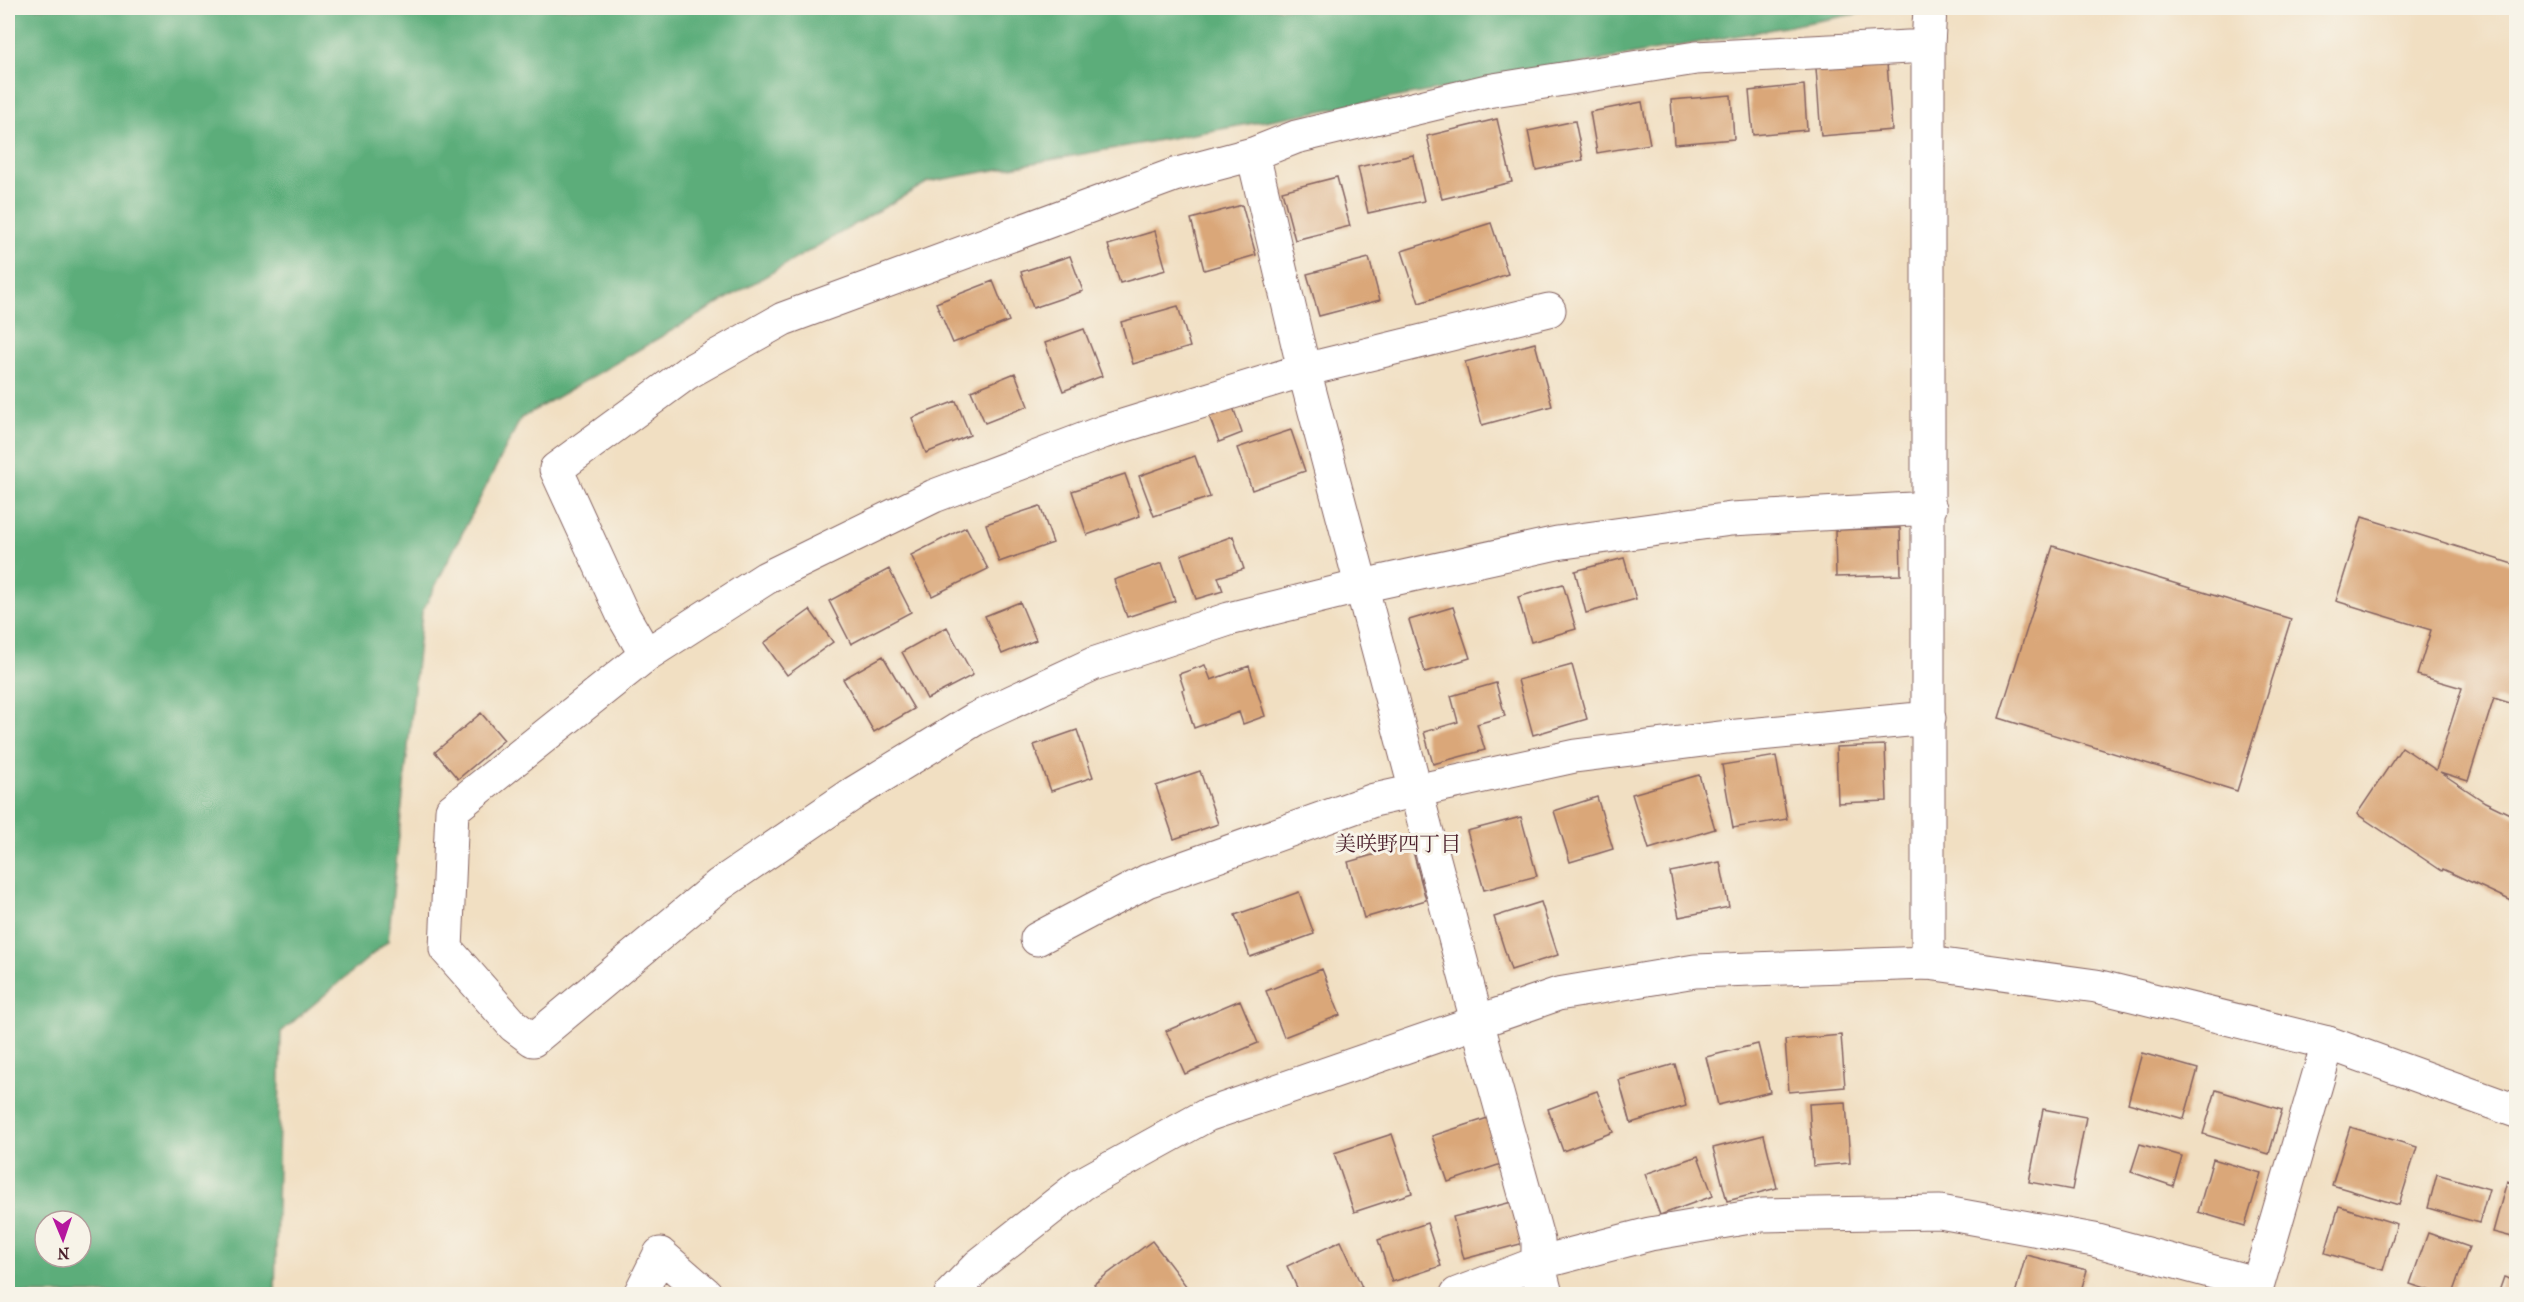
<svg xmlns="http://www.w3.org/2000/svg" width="2524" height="1302" font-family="'IM FELL French Canon','Noto Serif JP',serif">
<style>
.forest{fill:#5cad7a;stroke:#536652;stroke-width:1.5;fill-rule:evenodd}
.building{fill:#daa779}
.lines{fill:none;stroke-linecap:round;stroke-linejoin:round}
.street-casing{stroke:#846260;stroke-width:35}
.secondary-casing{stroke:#846260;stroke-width:35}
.street{stroke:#fff;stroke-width:33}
.secondary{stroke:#fff;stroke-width:33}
.labels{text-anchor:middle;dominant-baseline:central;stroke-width:6;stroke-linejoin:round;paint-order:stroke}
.neighbourhood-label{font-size:21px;fill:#4a1f2b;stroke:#f7f3e8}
</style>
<rect width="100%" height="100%" fill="#f7f3e8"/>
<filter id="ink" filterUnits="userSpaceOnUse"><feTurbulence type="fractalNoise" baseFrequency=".0167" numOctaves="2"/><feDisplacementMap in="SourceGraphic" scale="12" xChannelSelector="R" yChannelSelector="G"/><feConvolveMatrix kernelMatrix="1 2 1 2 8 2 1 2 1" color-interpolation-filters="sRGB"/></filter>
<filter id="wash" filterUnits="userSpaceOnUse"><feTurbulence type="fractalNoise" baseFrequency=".008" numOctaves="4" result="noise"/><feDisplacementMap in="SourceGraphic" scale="24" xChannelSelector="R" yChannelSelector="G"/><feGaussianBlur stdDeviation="1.35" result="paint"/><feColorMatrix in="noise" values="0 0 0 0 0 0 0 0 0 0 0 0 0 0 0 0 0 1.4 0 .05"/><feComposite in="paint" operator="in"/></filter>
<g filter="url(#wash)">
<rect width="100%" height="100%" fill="#f1dfc2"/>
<path class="forest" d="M8 8H1889L928 182 521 418 422 612 388 941 281 1032 275 1294H8ZM45 1221H81V1257H45Z"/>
<g id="blocks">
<path class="building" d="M1887 63 1892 130 1821 136 1816 68Z
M1804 85 1807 130 1753 135 1749 91Z
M1731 95 1734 139 1674 144 1671 100Z
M1642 102 1650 144 1597 153 1590 112Z
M1497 119 1512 182 1442 199 1427 136Z
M1575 121 1583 160 1536 170 1528 131Z
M1413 155 1424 201 1368 213 1358 167Z
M1337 177 1350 226 1295 240 1282 191Z
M1242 205 1256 255 1204 270 1191 219Z
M1491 223 1508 274 1419 303 1402 251Z
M1155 231 1166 270 1120 283 1108 245Z
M1070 256 1083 291 1033 308 1021 272Z
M1369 258 1380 300 1319 316 1307 274Z
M993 281 1009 321 953 343 936 303Z
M1178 306 1190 347 1133 364 1121 322Z
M1084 329 1102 376 1063 391 1045 343Z
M1535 343 1552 406 1482 425 1465 362Z
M1015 373 1028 406 985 423 971 391Z
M956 401 970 435 926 453 912 418Z
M1233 407 1242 433 1219 442 1209 416Z
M1291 430 1305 471 1252 490 1237 448Z
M1195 456 1210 497 1154 516 1139 476Z
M1125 474 1140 516 1087 535 1072 491Z
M1040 506 1053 543 999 562 986 524Z
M2362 517 2516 565V705L2494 698 2468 781 2440 772 2485 802 2516 817V903L2443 869 2442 871 2357 814 2402 747 2436 770 2462 688 2417 675 2431 630 2336 601Z
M966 527 988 569 932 596 911 555Z
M1900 528 1901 575 1836 577 1835 530Z
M1233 536 1244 569 1218 577 1223 591 1196 599 1181 555Z
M2053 546 2291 619 2237 791 1999 718Z
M1624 558 1636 599 1586 613 1575 571Z
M1162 563 1175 601 1127 617 1114 580Z
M889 569 911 612 851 644 829 601Z
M1563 584 1576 629 1531 642 1518 597Z
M1020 602 1036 640 1002 654 985 616Z
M1453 607 1470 658 1425 672 1409 620Z
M810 610 833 642 787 675 764 643Z
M947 627 973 675 927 699 902 652Z
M883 656 914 709 874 732 843 679Z
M1205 665 1211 680 1249 666 1265 716 1243 724 1239 712 1194 728 1182 690 1184 689 1179 674Z
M1572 665 1587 719 1533 735 1518 680Z
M1496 683 1505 716 1477 724 1485 750 1433 764 1424 732 1458 722 1451 696Z
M481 713 504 740 458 779 435 752Z
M1077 730 1093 777 1051 791 1034 745Z
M1885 745 1887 801 1838 803 1836 747Z
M1776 756 1787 819 1733 828 1722 765Z
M1200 771 1218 824 1174 839 1156 786Z
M1699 775 1715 829 1649 849 1632 794Z
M1597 797 1613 849 1570 862 1554 811Z
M1521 817 1537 876 1484 890 1467 831Z
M1411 844 1426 900 1364 918 1348 862Z
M1720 862 1729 907 1679 917 1670 872Z
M1299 892 1314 934 1250 957 1235 915Z
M1541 902 1558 955 1511 970 1494 917Z
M1322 969 1340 1015 1284 1037 1266 991Z
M1240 1000 1258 1043 1185 1074 1166 1031Z
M1841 1035 1845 1087 1789 1092 1785 1040Z
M1758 1044 1770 1092 1718 1105 1706 1057Z
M2142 1053 2198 1069 2184 1119 2128 1103Z
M1675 1064 1686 1106 1631 1123 1619 1080Z
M2216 1090 2282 1110 2269 1154 2203 1134Z
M1597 1091 1613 1132 1563 1151 1548 1109Z
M1846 1102 1850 1163 1813 1166 1809 1104Z
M2043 1109 2086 1117 2072 1190 2029 1182Z
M1491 1117 1507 1162 1448 1182 1432 1136Z
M2350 1127 2417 1147 2399 1205 2332 1185Z
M1392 1134 1412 1193 1354 1212 1334 1153Z
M1764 1135 1777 1188 1727 1201 1713 1148Z
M2140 1144 2182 1156 2173 1186 2131 1172Z
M1698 1156 1713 1196 1660 1215 1645 1174Z
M2213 1159 2261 1173 2245 1226 2198 1212Z
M2437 1174 2489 1189 2479 1223 2428 1208Z
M2507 1181 2516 1184V1238L2493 1232Z
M1512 1202 1524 1243 1464 1259 1453 1217Z
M2339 1206 2397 1224 2383 1270 2325 1253Z
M1427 1223 1441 1266 1392 1282 1378 1240Z
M2428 1233 2469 1247 2452 1294H2440L2410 1284Z
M1152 1241 1187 1287 1177 1294H1102L1094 1284Z
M1341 1241 1362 1287 1346 1294H1300L1287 1266Z
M2026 1255 2087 1270 2080 1294H2015Z
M2504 1277 2516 1281V1294H2498Z"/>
</g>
</g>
<g filter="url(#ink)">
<use href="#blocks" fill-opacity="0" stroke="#846260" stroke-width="1.5"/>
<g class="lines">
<defs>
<path id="street" d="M1253 154 1304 370 1477 1021 1538 1241V1263L1546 1294
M1549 310 1304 370 1103 432 934 496 766 578 646 655 452 810 446 949 514 1026 533 1040 719 885 854 793 975 719 1093 664 1229 619 1362 586 1557 543 1731 519 1930 508
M646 655 623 615 556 469 687 373 783 319 1174 175 1253 154 1296 137 1487 91 1696 58 1928 46
M1037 939 1147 881 1374 800 1575 756 1727 737 1929 718
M1928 963V46L1930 8
M640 1294 660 1254 706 1294
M1457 1294 1538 1263 1650 1234 1762 1215 1940 1212 2094 1240 2258 1284 2328 1043"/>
<path id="secondary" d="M951 1294 979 1265 1082 1184 1207 1115 1558 994 1695 971 1928 963 2096 986 2328 1043 2516 1111"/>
</defs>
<use href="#street" class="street-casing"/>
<use href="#secondary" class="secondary-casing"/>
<use href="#street" class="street"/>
<use href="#secondary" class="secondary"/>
</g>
</g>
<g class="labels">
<g class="neighbourhood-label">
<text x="1398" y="844">美咲野四丁目</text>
</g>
</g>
<rect width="2524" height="1302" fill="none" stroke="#f7f3e8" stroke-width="30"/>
<g transform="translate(63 1239) rotate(178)"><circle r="28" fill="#f7f3e8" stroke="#b29e9c" stroke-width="1.5"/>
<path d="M0-4.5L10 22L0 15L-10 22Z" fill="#b5179e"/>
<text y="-9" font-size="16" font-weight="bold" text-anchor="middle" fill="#4a1f2b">N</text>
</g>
</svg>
